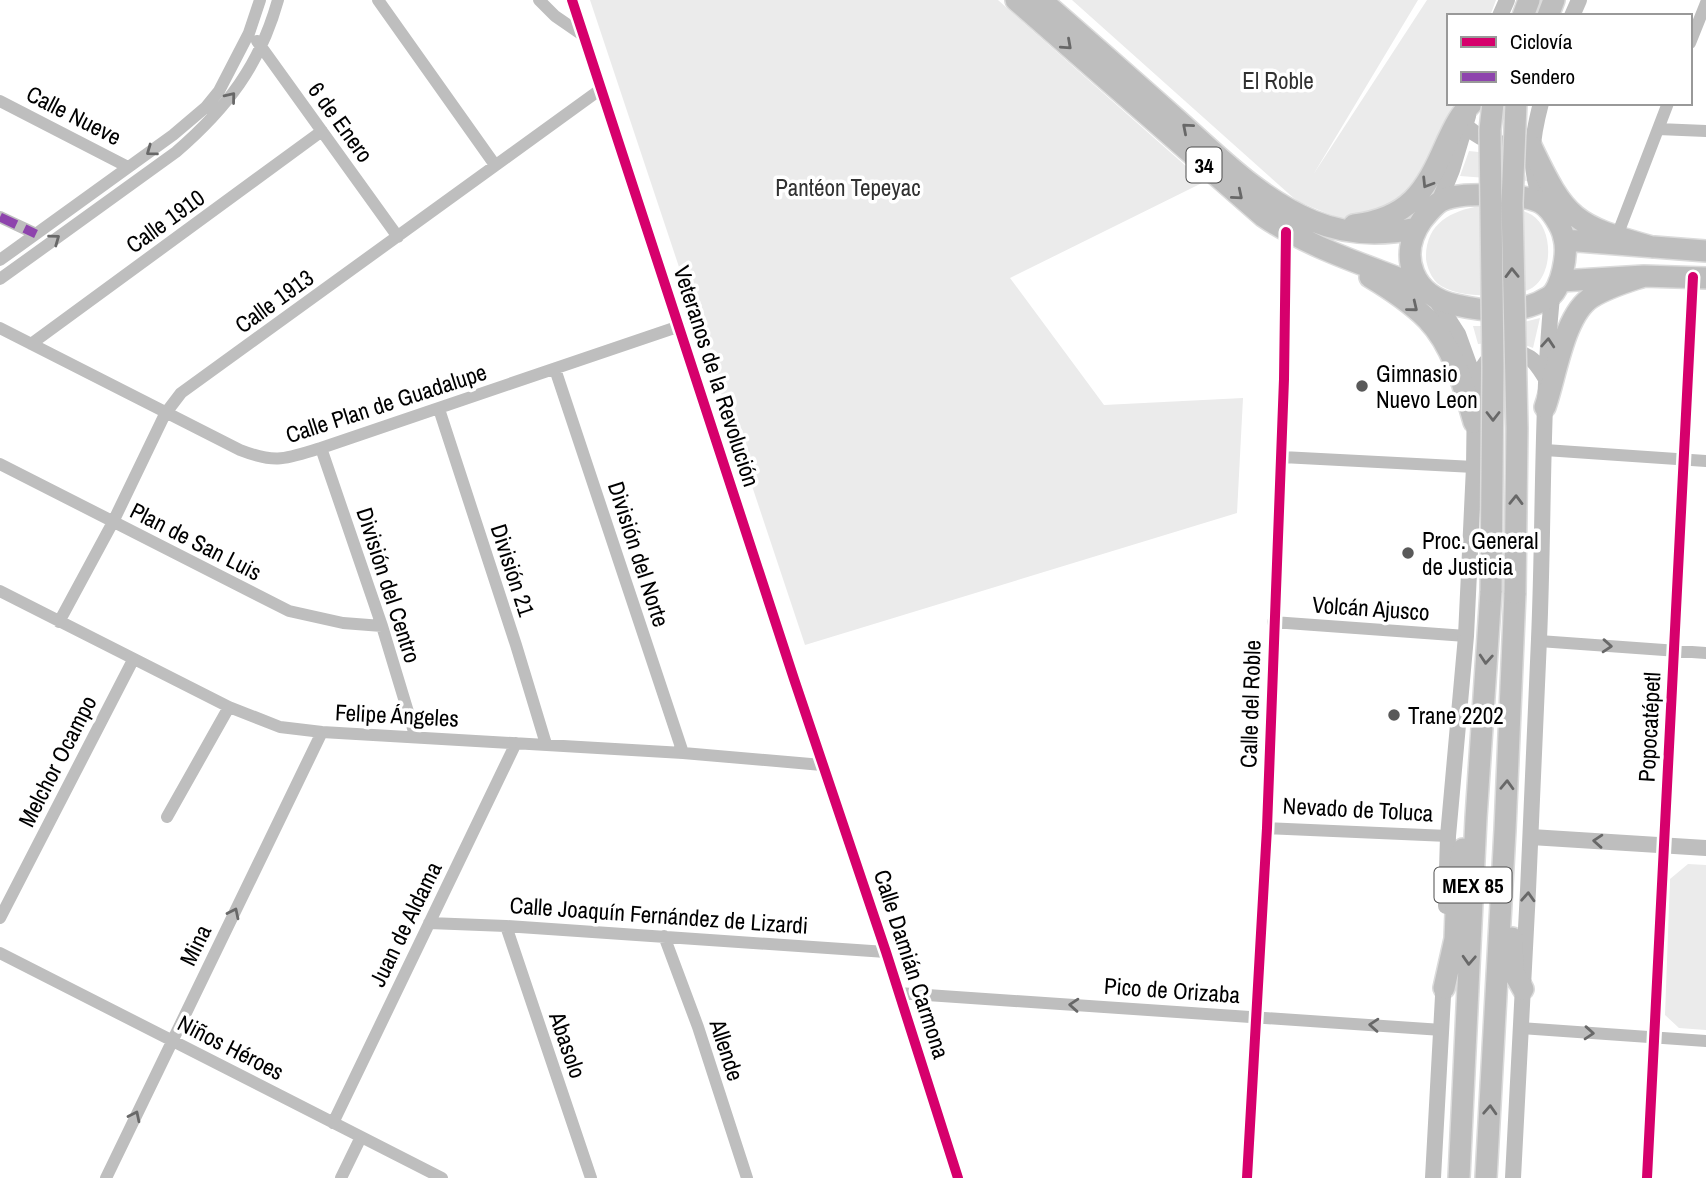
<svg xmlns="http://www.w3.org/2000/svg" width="1706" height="1178" font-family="'Archivo Narrow',sans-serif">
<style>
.green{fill:#ebebeb}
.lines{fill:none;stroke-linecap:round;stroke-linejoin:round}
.primary-casing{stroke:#dbdbdb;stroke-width:24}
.trunk-casing{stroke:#dbdbdb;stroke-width:24}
.minor{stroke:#bebebe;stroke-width:12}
.tertiary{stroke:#bebebe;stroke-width:16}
.primary{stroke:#bebebe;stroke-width:21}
.trunk{stroke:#bebebe;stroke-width:21}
.trunk-bridge-casing{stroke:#dbdbdb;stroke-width:24;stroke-linecap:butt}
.trunk-bridge{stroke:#bebebe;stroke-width:21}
.quiet{stroke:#8e44ad;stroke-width:9;stroke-dasharray:18 9;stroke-linecap:butt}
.cycleway-casing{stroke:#fff;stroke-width:15}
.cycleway{stroke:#d6006c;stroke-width:10}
.oneway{stroke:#686868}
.poi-dot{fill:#595959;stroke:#fff;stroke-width:2.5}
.labels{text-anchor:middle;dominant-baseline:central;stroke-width:7;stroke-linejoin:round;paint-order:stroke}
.shield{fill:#fff;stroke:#4c4c4c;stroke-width:2}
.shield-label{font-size:21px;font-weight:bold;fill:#000}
.park-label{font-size:23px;fill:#313131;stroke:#fff}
.street-label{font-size:23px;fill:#000;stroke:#fff}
.poi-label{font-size:23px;fill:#000;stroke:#fff;text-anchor:start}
</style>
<rect width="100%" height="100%" fill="#fff"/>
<path class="green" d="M590 0H998L1204 182 1010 278 1104 405 1243 398 1237 513 805 645Z
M1072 0H1418L1313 175 1427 0H1496L1490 16H1449V103H1458L1430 183 1361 221 1343 220 1297 201Z
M1469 151 1508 155 1522 163 1527 181 1460 176Z
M1480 206C1497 206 1517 206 1532 215 1556 230 1553 284 1525 291 1503 297 1456 299 1437 283 1431 277 1427 267 1426 259 1425 224 1450 211 1480 206Z
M1540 318 1533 348C1515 340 1497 342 1478 344L1473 326H1507Z
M1688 864 1706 865V1030L1679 1028 1665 1015 1670 879Z"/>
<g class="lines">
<defs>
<path id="primary" d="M1016 0 1263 216C1311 249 1367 265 1421 287
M1041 0C1085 38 1129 77 1173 116 1216 154 1259 199 1313 221 1347 235 1381 236 1417 228
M1531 146C1566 220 1574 225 1652 247
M1499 195C1512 196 1529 196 1541 203 1551 209 1562 227 1564 238 1568 253 1562 289 1549 297 1521 315 1487 312 1456 305 1413 296 1397 256 1422 220 1427 214 1434 205 1441 201 1458 193 1481 195 1499 195Z
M1354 225C1409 218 1425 192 1446 144 1453 129 1459 115 1472 103
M1565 240 1706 251
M1370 277C1390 289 1411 303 1427 319 1453 346 1464 387 1474 422
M1561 281 1644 276 1706 278
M1545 407C1556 376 1564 314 1592 297 1608 287 1626 282 1644 276"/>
<path id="trunk" d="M1523 16 1529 0
M1548 16 1554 0
M1512 938 1513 971 1523 989
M1444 988 1455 939 1457 885 1463 849
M1459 1178 1476 818 1491 591
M1486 1178 1505 830 1515 593"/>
</defs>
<use href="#primary" class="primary-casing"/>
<use href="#trunk" class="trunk-casing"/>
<path class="minor" d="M378 0 495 165
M539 0 555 16 584 36
M572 0 794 679 886 952 958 1178
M257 41 398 237
M1690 43 1706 3
M0 101 128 167
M1658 129 1706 131
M0 217 36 234
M1615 241 1668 103
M0 260 173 135 206 107 219 91 249 33 260 0
M0 279 176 152C227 108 260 65 278 0
M0 328 240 450C276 464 285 459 321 448L680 326
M31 344 322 131
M555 369 683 753
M439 409 516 645 546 744
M321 448 382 626 415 735
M1545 450 1706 461
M1282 457 1474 467
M0 464 289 611 343 623 382 626
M0 591 229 707 280 727 322 732 683 753 822 765
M59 622 113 522 165 414 181 393 601 89
M1273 622 1466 636
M1539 641 1706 653
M167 817 229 707
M1267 828 1448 836
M0 918 133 660
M429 923 506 926 886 952
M506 926 591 1178
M664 936 698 1027 747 1178
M0 953 442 1178
M898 993 1442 1030
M1521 1028 1706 1041
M333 1123 516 743
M106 1178 322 732
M341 1178 361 1137
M1247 1178 1267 828 1284 379 1286 232
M1647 1178 1693 277"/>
<path class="tertiary" d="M1500 16 1507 0
M1572 16 1579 0
M1541 103C1531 141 1528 166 1542 204
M1465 125C1481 141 1500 147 1523 143
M1439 202 1452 170 1468 116
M1436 300 1458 334 1471 370 1475 391 1474 467 1466 636 1448 836 1446 906
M1476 388C1478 381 1479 373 1483 367 1491 352 1513 348 1528 357 1536 361 1541 371 1546 379
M1531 837 1706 848
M1433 1178 1444 978
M1513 1178C1523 998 1532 819 1539 639 1544 525 1541 410 1552 296"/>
<use href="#primary" class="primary"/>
<use href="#trunk" class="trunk"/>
<defs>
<path id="trunk-bridge" d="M1491 591 1493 367 1490 130 1493 103
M1515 593 1517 428 1512 203 1516 103"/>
</defs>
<use href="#trunk-bridge" class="trunk-bridge-casing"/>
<use href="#trunk-bridge" class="trunk-bridge"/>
<path class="quiet" d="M0 217 36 234"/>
<defs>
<path id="cycleway" d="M572 0 794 679 886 952 958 1178
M1247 1178 1267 828 1284 379 1286 232
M1647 1178 1693 277"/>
</defs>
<use href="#cycleway" class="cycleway-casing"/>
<use href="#cycleway" class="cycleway"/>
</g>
<defs><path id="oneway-chevron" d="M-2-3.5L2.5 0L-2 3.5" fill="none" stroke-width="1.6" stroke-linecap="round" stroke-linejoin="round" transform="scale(1.75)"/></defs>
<g class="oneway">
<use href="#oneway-chevron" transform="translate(1067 45) rotate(42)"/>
<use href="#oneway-chevron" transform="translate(231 97) rotate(-51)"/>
<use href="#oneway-chevron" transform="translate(1187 128) rotate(-139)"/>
<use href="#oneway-chevron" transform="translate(151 151) rotate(144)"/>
<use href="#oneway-chevron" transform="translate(1427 183) rotate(122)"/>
<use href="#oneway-chevron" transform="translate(1238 195) rotate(40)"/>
<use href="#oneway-chevron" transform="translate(55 239) rotate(-36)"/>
<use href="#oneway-chevron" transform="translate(1512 273) rotate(-91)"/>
<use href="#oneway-chevron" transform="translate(1413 307) rotate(39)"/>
<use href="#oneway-chevron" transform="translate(1548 343) rotate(-86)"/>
<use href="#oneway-chevron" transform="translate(1493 416) rotate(90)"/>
<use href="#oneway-chevron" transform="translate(1516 500) rotate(-89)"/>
<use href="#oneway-chevron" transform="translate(1607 646) rotate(4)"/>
<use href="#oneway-chevron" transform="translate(1486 659) rotate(94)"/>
<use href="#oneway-chevron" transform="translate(1507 785) rotate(-88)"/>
<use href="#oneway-chevron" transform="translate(1598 841) rotate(-176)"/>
<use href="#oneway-chevron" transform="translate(1528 897) rotate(-87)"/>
<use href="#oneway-chevron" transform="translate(234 913) rotate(-64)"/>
<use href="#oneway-chevron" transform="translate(1469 960) rotate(93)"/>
<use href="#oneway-chevron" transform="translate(1074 1005) rotate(-176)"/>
<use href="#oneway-chevron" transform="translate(1374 1025) rotate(-176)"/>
<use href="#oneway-chevron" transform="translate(1589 1033) rotate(4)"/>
<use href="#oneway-chevron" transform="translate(1490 1110) rotate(-87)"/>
<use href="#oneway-chevron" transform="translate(135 1116) rotate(-64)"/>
</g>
<g class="poi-dot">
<circle cx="1362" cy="386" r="7"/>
<circle cx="1408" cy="553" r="7"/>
<circle cx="1394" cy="715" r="7"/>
</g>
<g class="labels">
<g class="shield">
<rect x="1186.5" y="147.5" width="35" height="35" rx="5"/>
<rect x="1434.5" y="867.5" width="77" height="35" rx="5"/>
</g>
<g class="shield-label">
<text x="1204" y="165">34</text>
<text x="1473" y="885">MEX 85</text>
</g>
<g class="park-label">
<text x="1278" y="80">El Roble</text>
<text x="848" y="187">Pantéon Tepeyac</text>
</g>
<g class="street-label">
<text transform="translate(74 115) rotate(27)">Calle Nueve</text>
<text transform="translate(341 122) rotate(54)">6 de Enero</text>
<text transform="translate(165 221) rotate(-36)">Calle 1910</text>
<text transform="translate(274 301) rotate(-36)">Calle 1913</text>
<text transform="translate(717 376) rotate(72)">Veteranos de la Revolución</text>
<text transform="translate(386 403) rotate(-18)">Calle Plan de Guadalupe</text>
<text transform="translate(196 541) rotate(27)">Plan de San Luis</text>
<text transform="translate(639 554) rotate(72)">División del Norte</text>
<text transform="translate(513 570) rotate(72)">División 21</text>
<text transform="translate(389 585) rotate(72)">División del Centro</text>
<text transform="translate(1371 608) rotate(4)">Volcán Ajusco</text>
<text transform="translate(1250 704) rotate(-88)">Calle del Roble</text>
<text transform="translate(397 715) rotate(3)">Felipe Ángeles</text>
<text transform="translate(1649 727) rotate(-87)">Popocatépetl</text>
<text transform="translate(57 761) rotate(-63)">Melchor Ocampo</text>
<text transform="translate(1358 809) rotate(3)">Nevado de Toluca</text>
<text transform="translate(659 915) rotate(4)">Calle Joaquín Fernández de Lizardi</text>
<text transform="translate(405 924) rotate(-64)">Juan de Aldama</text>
<text transform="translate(195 945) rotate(-64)">Mina</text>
<text transform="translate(912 964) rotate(72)">Calle Damián Carmona</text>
<text transform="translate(1172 990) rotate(4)">Pico de Orizaba</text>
<text transform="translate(568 1045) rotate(71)">Abasolo</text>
<text transform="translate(231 1047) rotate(27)">Niños Héroes</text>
<text transform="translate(727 1050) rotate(72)">Allende</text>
</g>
<g class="poi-label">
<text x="1376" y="373">Gimnasio<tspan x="1376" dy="26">Nuevo Leon</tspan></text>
<text x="1422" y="540">Proc. General<tspan x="1422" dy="26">de Justicia</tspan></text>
<text x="1408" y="715">Trane 2202</text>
</g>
</g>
<rect x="1447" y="14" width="245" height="91" fill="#ffffff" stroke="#999999" stroke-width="2"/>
<rect x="1461" y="37" width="35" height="10" fill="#d6006c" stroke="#999999" stroke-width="2"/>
<text x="1510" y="49" font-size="21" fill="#000000">Ciclovía</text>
<rect x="1461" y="72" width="35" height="10" fill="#8e44ad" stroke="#999999" stroke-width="2"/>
<text x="1510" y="84" font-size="21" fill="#000000">Sendero</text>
</svg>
